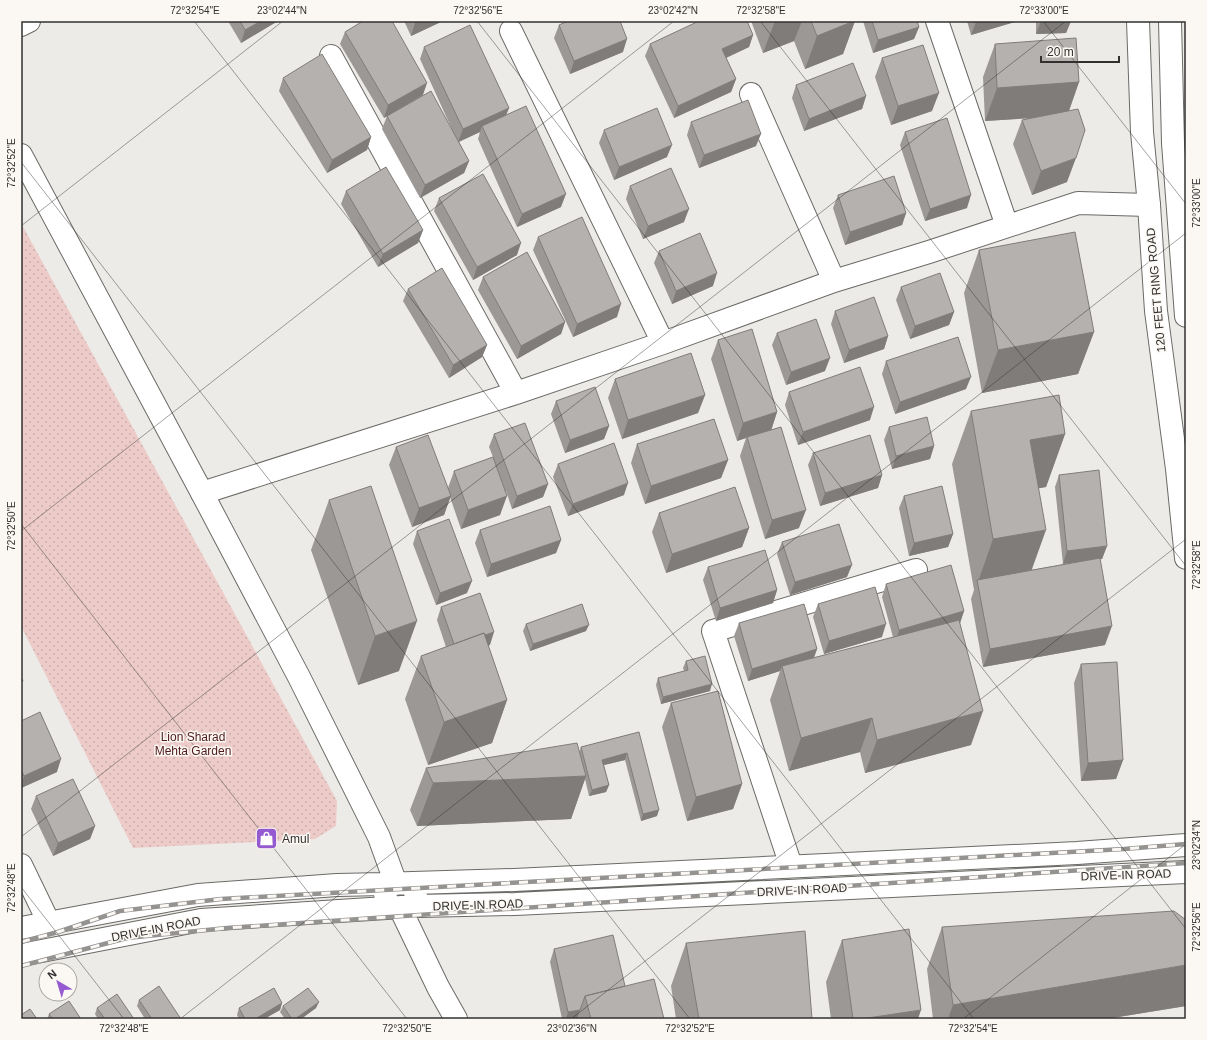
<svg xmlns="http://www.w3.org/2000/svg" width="1207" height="1040" font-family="Arial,sans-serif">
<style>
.green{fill:url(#green-dots)}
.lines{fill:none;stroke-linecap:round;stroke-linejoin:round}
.street-casing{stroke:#6c6a67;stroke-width:24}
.secondary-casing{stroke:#6c6a67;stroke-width:24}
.primary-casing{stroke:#6c6a67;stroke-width:24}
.street{stroke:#fff;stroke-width:22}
.secondary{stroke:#fff;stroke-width:22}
.primary{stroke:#fff;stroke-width:22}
.rail-casing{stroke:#959391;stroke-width:4.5}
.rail{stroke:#fbf8f4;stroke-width:3;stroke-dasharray:9;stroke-linecap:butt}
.wall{fill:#9c9896}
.shaded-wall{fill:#7f7c7a}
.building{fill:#b5b1ae;stroke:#7f7c7a}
.ticks{fill:none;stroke:#31302f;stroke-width:1;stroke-opacity:0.45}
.labels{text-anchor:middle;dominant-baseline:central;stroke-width:3;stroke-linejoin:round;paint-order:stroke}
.street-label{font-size:12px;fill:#31302f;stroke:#fbf8f4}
.park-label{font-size:12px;fill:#511c1b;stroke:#fbf8f4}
.poi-label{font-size:12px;fill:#31302f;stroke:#fbf8f4;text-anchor:start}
.neatline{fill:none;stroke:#31302f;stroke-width:1.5}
.ticks-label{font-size:10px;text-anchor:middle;fill:#31302f}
</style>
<defs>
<pattern id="green-dots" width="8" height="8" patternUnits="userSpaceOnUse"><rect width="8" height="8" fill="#eccbc8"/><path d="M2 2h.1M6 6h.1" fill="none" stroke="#cbafac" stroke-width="1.8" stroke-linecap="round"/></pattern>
</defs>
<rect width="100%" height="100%" fill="#edebe7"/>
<path class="green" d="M21 223 337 801 336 826 315 839 133 848 21 626Z"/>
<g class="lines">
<defs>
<path id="street" d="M937 21 1007 226
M511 31 663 343
M331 56 516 393
M751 94 834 281
M202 493 516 393 663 343 834 281 929 252 1078 203 1149 205
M21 865 49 923
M791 866 713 631 916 570"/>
<path id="secondary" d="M21 25 29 21
M21 155 202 493 299 677 379 837 396 884
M413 883 514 880 1077 853 1186 845
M418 906 515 904 1186 872
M400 908 438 987 456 1019
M21 928 198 895 337 885 383 884
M21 955 201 920 339 911 418 906 413 883 383 884 388 908"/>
<path id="primary" d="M1138 21 1142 132 1149 205 1156 311 1177 469 1186 558
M1170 21 1173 143 1186 316"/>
</defs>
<use href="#street" class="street-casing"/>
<use href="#secondary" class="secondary-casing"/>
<use href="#primary" class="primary-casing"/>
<use href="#street" class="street"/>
<use href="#secondary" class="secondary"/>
<use href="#primary" class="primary"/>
<defs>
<path id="rail" d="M21 942 58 932 120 911 221 899 1124 849 1186 844
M21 966 127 938 227 928 1186 863"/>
</defs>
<use href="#rail" class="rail-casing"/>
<use href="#rail" class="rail"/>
</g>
<path class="wall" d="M228 21H278L241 43Z
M404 21H443L411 36Z
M751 21H855L843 54 805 69 794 41 763 53Z
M863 21H917L919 27 914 39 873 53Z
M967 21H1018L971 35Z
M1036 21H1071L1066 33 1036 34Z
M559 25 623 52 570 74 554 38Z
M345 32 423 95 400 108 455 136 420 59 424 47 509 108 506 115 561 207 517 227 478 139 480 132 459 142 469 161 464 173 420 198 382 129 387 116 384 118 340 44Z
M753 35 749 47 726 58 736 79 731 92 674 118 645 56 650 44Z
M995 44 1079 82 1069 111 1067 182 1032 195 1013 144 1022 120 1028 118 985 121 983 77Z
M882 58 932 111 891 125 875 77Z
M283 78 371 137 367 150 327 173 279 91Z
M796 85 866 96 862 109 804 131 792 98Z
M691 122 756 146 699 168 687 135Z
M604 130 667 157 614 180 599 143Z
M905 132 967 208 925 221 900 145Z
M630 186 684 222 643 239 626 199Z
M346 191 423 230 418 243 378 267 341 204Z
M838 195 906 213 902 225 845 245 833 208Z
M439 198 517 255 473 280 434 211Z
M538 237 617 317 573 337 533 250Z
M979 250 1094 332 1078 374 982 393 964 293Z
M659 251 713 286 672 304 654 263Z
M483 277 565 322 561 334 517 359 478 290Z
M901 287 954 312 949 325 910 339 896 300Z
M408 289 487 345 482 357 449 378 403 301Z
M835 311 888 336 884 349 844 363 831 324Z
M777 333 825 371 786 385 772 345Z
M718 340 777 412 771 430 799 528 765 539 740 456 746 438 737 441 711 359Z
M886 361 966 389 895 414 882 374Z
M615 379 705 395 698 413 622 439 608 398Z
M789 392 870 420 798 445 785 405Z
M556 401 609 426 604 439 565 453 551 414Z
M971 411 1065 434 1046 487 1039 488 1031 570 1076 562 1063 564 1055 487 1059 475 1107 546 1102 559H1100L1105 645 983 667 971 599 974 590 952 464Z
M889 427 934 446 930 459 892 469 884 440Z
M494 434 548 484 543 497 512 509 506 491 500 515 461 529 450 497 444 515 412 527 389 465 396 447 448 488 454 471 493 457 489 447Z
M637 444 728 460 721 478 645 504 631 463Z
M813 453 882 475 878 488 820 506 808 465Z
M558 464 624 495 568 516 553 477Z
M904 496 953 534 948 547 909 556 899 508Z
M329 500 399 671 358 685 311 550Z
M659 513 749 528 742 547 666 573 652 532Z
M480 530 561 540 556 553 487 577 475 543Z
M417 531 467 593 436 605 413 544Z
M782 542 847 577 790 595 777 554Z
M708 567 777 590 773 603 716 621 703 580Z
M886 584 964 611 960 623 971 745 865 773 860 752 789 771 770 700 780 671 748 681 734 636 739 623 817 649 814 658 893 637 882 597Z
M818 604 882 637 824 654 813 617Z
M441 607 490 645H488L507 700 492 743 428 765 405 699 421 656 446 647 437 620Z
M526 624 586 631 530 651 523 631Z
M686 661 710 691 661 704 656 685 658 678 684 671 683 668Z
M1081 664 1123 760 1116 779 1081 781 1074 683Z
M671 703 742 784 733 809 687 821 662 727Z
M21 721 57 772 21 788Z
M639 732 657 816 641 821 625 760 604 765 609 785 606 792 589 796 585 779 571 819 417 826 410 810 426 768 579 753 581 747Z
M36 796 95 826 90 839 53 856 31 809Z
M942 927 1186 1006 1106 1019H933L927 969Z
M842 940 918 1019H831L826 982Z
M686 943 812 1019H676L671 986Z
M554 949 625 986 664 1019H562L550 962Z
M139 1000 181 1019H145L137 1006Z
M282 1003 280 1010 264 1019H239L237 1015 239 1008Z
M283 1006 316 1008 301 1019H285L280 1012Z
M97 1008 134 1019H98L95 1014Z
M49 1014 81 1019H47Z"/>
<path class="shaded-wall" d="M261 21H278L241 43 245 30Z
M420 21H443L411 36 415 23Z
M775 21H802L794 41 763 53Z
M855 21 843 54 805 69 817 36Z
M979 21H1018L971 35 976 22Z
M1041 21H1071L1066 33 1036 34Z
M919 27 914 39 873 53 878 40Z
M753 35 749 47 717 62 722 49Z
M627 39 623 52 570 74 574 61Z
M736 79 731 92 674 118 678 106Z
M1079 82 1067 116 985 121 997 88Z
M427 83 423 95 384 118 388 105Z
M939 93 932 111 891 125 898 106Z
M866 96 862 109 804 131 809 119Z
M509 108 504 120 482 126 480 132 458 142 463 129Z
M761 134 756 146 699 168 704 155Z
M371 137 367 150 327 173 332 160Z
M672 145 667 157 614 180 619 167Z
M1076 158 1067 182 1032 195 1041 171Z
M469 161 464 173 420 198 425 185Z
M566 194 561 207 517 227 522 214Z
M971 195 967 208 925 221 930 209Z
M689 209 684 222 643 239 648 226Z
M906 213 902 225 845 245 850 232Z
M423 230 418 243 378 267 383 254Z
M521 243 517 255 473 280 477 267Z
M717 273 713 286 672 304 676 291Z
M621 304 617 317 573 337 577 324Z
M954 312 949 325 910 339 915 326Z
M565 322 561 334 517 359 521 346Z
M1094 332 1078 374 982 393 998 350Z
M888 336 884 349 844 363 849 350Z
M487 345 482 357 449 378 453 365Z
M830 358 825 371 786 385 791 372Z
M971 377 966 389 895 414 900 402Z
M705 395 698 413 622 439 628 420Z
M874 407 870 420 798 445 803 432Z
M777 412 771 431 747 437 746 438 737 441 743 423Z
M609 426 604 439 565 453 570 440Z
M1065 434 1046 487 1011 493 1030 440Z
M934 446 930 459 892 469 896 456Z
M728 460 721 478 645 504 651 486Z
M882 475 878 488 820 506 825 493Z
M628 483 624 495 568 516 573 504Z
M548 484 543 497 512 509 517 496Z
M451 496 444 515 412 527 419 508Z
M507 496 500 515 461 529 468 510Z
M806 510 799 528 765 539 772 520Z
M749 528 742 547 666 573 672 554Z
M1046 530 1027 583 978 582 993 539Z
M953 534 948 547 909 556 914 543Z
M561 540 556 553 487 577 491 564Z
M1107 546 1102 559 1063 564 1067 551Z
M852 565 847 577 790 595 795 582Z
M472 581 467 593 436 605 440 593Z
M777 590 773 603 716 621 720 608Z
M964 611 960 623 895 643 899 630Z
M417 621 399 671 358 685 375 636Z
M886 624 882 637 824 654 829 641Z
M589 625 586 631 530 651 533 644Z
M1112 626 1105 645 983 667 990 649Z
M494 632 490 645 450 659 455 646Z
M817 649 812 662 782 666 780 671 748 681 752 669Z
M712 684 710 691 661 704 663 697Z
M507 700 492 743 428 765 444 722Z
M983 711 971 745 865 773 877 740Z
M872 718 860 752 789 771 801 738Z
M627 753 625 760 600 766 602 760Z
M61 759 57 772 21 788V785L24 776Z
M1123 760 1116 779 1081 781 1088 763Z
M586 776 571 819 417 826 433 783Z
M742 784 733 809 687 821 696 797Z
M609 785 606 792 589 796 592 790Z
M659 810 657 816 641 821 643 814Z
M95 826 90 839 53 856 58 843Z
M1186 965V1006L1106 1019H948L953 1005Z
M319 1002 316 1008 301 1019H295Z
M282 1003 280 1010 264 1019H255Z
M580 1010 577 1019H566L568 1012Z
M921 1010 918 1019H861Z"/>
<path class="building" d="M240 21H261L245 30Z
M363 21H392L427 83 388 105 345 32Z
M414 21H420L415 23Z
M568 21H620L627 39 574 61 559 25Z
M699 21H747L753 35 722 49 736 79 678 106 650 44Z
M811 21H854L817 36Z
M872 21H917L919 27 878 40Z
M470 25 509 108 463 129 424 47Z
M1076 38 1079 82 997 88 995 44Z
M923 45 939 93 898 106 882 58Z
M322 54 371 137 332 160 283 78Z
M853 63 866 96 809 119 796 85Z
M431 91 469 161 425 185 387 116Z
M748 100 761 134 704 155 691 122Z
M526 106 566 194 522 214 482 126Z
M657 108 672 145 619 167 604 130Z
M1078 109 1085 130 1076 158 1041 171 1022 120Z
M947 118 971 195 930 209 905 132Z
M386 167 423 230 383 254 346 191Z
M671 168 689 209 648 226 630 186Z
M483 174 521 243 477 267 439 198Z
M894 176 906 213 850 232 838 195Z
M582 217 621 304 577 324 538 237Z
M1075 232 1094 332 998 350 979 250Z
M700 233 717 273 676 291 659 251Z
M527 252 565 322 521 346 483 277Z
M442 268 487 345 453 365 408 289Z
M940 273 954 312 915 326 901 287Z
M874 297 888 336 849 350 835 311Z
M816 319 830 358 791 372 777 333Z
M752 329 777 412 743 423 718 340Z
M958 337 971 377 900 402 886 361Z
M691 353 705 395 628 420 615 379Z
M860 367 874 407 803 432 789 392Z
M595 387 609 426 570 440 556 401Z
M1059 395 1065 434 1030 440 1046 530 993 539 971 411Z
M927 417 934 446 896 456 889 427Z
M714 419 728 460 651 486 637 444Z
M525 423 548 484 517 496 494 434Z
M781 427 806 510 772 520 747 437Z
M428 435 451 496 419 508 396 447Z
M870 435 882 475 825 493 813 453Z
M614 443 628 483 573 504 558 464Z
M493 457 507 496 468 510 454 471Z
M1099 470 1107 546 1067 551 1059 475Z
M371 486 417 621 375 636 329 500Z
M942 486 953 534 914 543 904 496Z
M735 487 749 528 672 554 659 513Z
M550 506 561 540 491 564 480 530Z
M449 519 472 581 440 593 417 531Z
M839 524 852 565 795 582 782 542Z
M765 550 777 590 720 608 708 567Z
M1100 558 1112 626 990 649 977 580Z
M951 565 964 611 899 630 886 584Z
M875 587 886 624 829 641 818 604Z
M480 593 494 632 485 635 484 633 454 644 441 607Z
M582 604 589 625 533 644 526 624Z
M804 604 817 649 752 669 739 623Z
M959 620 983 711 877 740 872 718 801 738 782 666Z
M484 633 507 700 444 722 421 656Z
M705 656 712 684 663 697 658 678 688 670 686 661Z
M1117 662 1123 760 1088 763 1081 664Z
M21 677 23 681 21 682Z
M718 691 742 784 696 797 671 703Z
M40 712 61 759 24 776 21 770V721Z
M639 732 659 810 643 814 627 753 602 760 609 785 592 790 581 747Z
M577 743 586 776 433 783 426 768Z
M73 779 95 826 58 843 36 796Z
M1174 911 1186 920V965L953 1005 942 927Z
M909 929 921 1010 861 1019H853L842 940Z
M805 931 812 1019H699L686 943Z
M613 935 625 986 585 996 580 1010 568 1012 554 949Z
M654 979 664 1019H591L585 996Z
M159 986 181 1019H152L139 1000Z
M274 988 282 1003 255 1019H245L239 1008Z
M308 988 319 1002 295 1019H292L283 1006Z
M117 994 134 1019H105L97 1008Z
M69 1001 81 1019H53L49 1014Z
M30 1009 37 1019H21V1015Z"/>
<path class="ticks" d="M194 21 974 1019M477 21 1186 929M760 21 1186 566M1043 21 1186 204M21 162 690 1019M21 226 283 21M21 524 407 1019M21 531 674 21M21 837 1066 21M21 887 124 1019M180 1019 1186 233M571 1019 1186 539M963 1019 1186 844"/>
<defs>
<symbol id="shop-square" viewBox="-11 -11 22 22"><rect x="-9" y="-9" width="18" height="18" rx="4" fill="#9559d0" stroke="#fbf8f4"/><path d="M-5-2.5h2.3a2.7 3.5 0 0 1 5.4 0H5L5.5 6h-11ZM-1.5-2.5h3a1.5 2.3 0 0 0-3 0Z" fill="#fff"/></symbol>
</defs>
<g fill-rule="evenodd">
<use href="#shop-square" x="254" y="826" width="25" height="25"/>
</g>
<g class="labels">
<g class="street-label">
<text transform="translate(1156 290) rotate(-95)">120 FEET RING ROAD</text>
<text transform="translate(1126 875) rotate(-2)">DRIVE-IN ROAD</text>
<text transform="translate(802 890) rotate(-3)">DRIVE-IN ROAD</text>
<text transform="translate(478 905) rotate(-2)">DRIVE-IN ROAD</text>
<text transform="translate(156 929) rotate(-11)">DRIVE-IN ROAD</text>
</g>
<g class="park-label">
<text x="193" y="737">Lion Sharad<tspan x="193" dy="14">Mehta Garden</tspan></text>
</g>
<g class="poi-label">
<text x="282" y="839">Amul</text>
</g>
</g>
<rect width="1207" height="1040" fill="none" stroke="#fbf8f4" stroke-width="44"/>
<g transform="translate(58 982) rotate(322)"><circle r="19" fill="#fbf8f4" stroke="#aaa8a5"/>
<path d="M0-3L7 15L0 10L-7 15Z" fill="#9559d0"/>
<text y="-6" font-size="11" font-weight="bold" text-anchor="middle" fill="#31302f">N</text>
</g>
<path d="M1041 56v6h78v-6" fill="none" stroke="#31302f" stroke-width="2"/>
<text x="1047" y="56" font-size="12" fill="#31302f" stroke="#fbf8f4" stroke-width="3" paint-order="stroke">20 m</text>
<rect x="22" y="22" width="1163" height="996" class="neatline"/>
<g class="ticks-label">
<text x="195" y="14">72°32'54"E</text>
<text x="282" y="14">23°02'44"N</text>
<text x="478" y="14">72°32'56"E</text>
<text x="673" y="14">23°02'42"N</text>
<text x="761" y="14">72°32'58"E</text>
<text x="1044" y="14">72°33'00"E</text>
<text transform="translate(11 163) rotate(-90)" y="4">72°32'52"E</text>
<text transform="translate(1196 203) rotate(-90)" y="4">72°33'00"E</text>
<text transform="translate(11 526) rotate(-90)" y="4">72°32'50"E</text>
<text transform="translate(1196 565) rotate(-90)" y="4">72°32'58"E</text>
<text transform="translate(1196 845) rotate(-90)" y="4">23°02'34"N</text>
<text transform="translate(11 888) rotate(-90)" y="4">72°32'48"E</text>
<text transform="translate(1196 927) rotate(-90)" y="4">72°32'56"E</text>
<text x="124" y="1032">72°32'48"E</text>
<text x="407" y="1032">72°32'50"E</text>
<text x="572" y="1032">23°02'36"N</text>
<text x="690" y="1032">72°32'52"E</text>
<text x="973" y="1032">72°32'54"E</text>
</g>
</svg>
